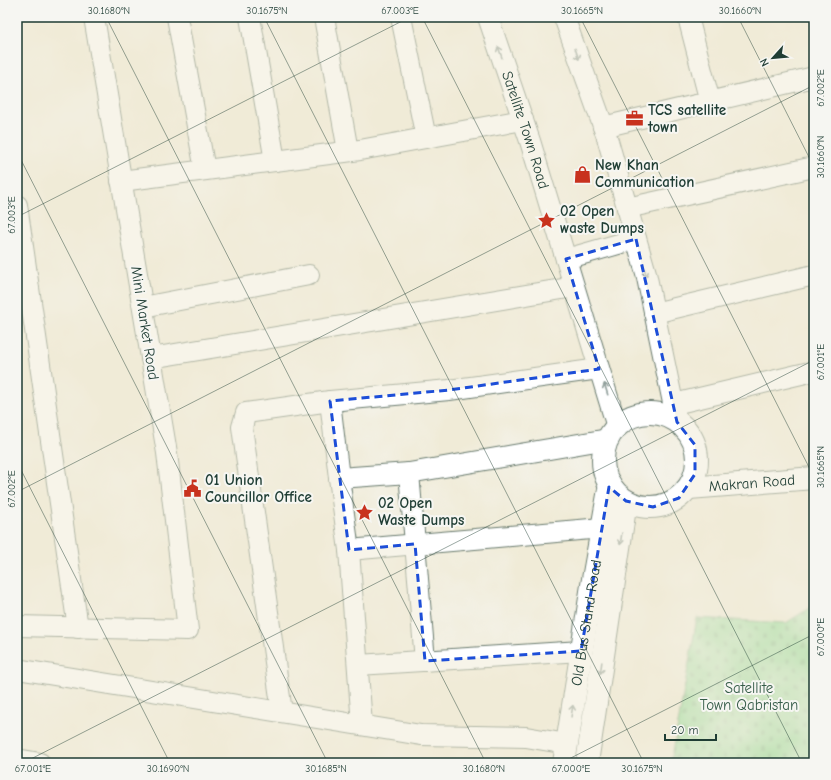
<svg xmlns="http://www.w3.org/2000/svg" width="831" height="780" font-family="'Comic Neue',sans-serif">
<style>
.cemetery{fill:url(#cemetery-stones);stroke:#578c65}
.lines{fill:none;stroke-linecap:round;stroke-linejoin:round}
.minor-casing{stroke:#687a6d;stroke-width:22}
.major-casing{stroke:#687a6d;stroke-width:24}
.minor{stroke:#fff;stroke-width:20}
.major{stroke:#fff;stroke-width:22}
.oneway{stroke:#8f9e9a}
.marked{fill:none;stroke:#1d4ed8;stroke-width:3;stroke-dasharray:8 5;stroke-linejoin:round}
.ticks{fill:none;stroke:#1f3d34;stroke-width:1;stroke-opacity:0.45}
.labels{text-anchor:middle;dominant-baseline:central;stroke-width:4;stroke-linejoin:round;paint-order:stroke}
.poi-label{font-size:15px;font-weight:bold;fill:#1f3d34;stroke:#f6f6f2;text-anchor:start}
.street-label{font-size:15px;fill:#1f3d34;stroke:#f6f6f2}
.park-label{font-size:15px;fill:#355c48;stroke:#f6f6f2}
.neatline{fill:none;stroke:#1f3d34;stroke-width:1.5}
.ticks-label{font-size:10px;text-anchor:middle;fill:#1f3d34}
</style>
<defs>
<pattern id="cemetery-stones" width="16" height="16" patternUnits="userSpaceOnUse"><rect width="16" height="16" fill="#8fda96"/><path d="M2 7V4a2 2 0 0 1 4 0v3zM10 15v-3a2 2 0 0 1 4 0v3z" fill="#7bbc82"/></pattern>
</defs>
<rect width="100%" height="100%" fill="#f6f6f2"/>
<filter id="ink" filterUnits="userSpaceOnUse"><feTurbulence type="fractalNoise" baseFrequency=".025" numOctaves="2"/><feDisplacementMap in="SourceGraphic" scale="8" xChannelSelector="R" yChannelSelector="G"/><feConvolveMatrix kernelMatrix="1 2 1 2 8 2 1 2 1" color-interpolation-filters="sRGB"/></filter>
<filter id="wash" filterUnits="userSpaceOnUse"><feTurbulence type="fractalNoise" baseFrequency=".012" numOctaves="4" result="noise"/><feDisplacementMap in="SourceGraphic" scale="16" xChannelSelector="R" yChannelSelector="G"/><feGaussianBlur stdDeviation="0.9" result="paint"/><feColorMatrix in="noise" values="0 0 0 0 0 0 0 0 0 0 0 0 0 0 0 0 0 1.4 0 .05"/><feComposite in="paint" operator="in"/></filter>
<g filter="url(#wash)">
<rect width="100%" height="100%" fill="#f0ebd7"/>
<path class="cemetery" d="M814 605V763H671L697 618 786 623Z"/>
</g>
<g filter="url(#ink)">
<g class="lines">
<defs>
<g id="minor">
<path d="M177 17 205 170"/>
<path d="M250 17 275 161"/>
<path d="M324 17 348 151"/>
<path d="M401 17 426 138"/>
<path id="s1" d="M488 17 530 141 617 427"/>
<path d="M564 17 606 134 646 273 677 422"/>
<path d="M688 17 710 102"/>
<path d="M603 127 814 77"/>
<path d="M121 181 360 150 523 120"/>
<path d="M17 205 78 628"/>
<path d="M627 208 814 167"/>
<path d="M566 259 636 239"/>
<path d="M143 307 309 275"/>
<path d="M654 313 814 275"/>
<path d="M151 358 574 287"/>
<path d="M330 401 339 478 349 550 362 725"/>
<path d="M674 404 814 371"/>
<path d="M409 473 425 661"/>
<path d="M339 478 409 473 608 439"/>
<path d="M349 550 602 528"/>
<path d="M17 626 188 630 167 453 94 17"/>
<path d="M358 665 581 651"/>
<path d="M17 669 421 735 526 737 567 744"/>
<path d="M282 712 242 427 246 413 330 401 449 390 599 369"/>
<path d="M17 759 40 763"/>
</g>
<g id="major">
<circle cx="650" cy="460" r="47"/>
<path id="s2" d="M689 488 814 478"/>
<path id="s3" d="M564 763 593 579 610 484"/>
<path d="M587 763 626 501"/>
</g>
</defs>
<use href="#minor" class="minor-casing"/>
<use href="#major" class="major-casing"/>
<use href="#minor" class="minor"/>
<use href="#major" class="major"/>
</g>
<defs><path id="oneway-shaft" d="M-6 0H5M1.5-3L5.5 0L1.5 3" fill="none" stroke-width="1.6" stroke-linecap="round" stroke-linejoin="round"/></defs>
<g class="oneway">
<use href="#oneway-shaft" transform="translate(500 52) rotate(-109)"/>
<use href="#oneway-shaft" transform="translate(577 54) rotate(71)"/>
<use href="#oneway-shaft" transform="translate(645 271) rotate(75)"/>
<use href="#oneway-shaft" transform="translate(606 389) rotate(-107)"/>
<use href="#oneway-shaft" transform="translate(621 539) rotate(98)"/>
<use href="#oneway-shaft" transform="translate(601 668) rotate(98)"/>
<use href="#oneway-shaft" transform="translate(572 711) rotate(-81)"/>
</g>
</g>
<path d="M0 0H831V780H0ZM636 239 677 422 695 445V474L679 498 653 507 626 501 609 487 581 651 425 661 415 544 349 550 330 401 449 390 599 369 566 259Z" fill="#f0ebd7" fill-opacity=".55" fill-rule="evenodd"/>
<path class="marked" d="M636 239 677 422 695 445V474L679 498 653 507 626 501 609 487 581 651 425 661 415 544 349 550 330 401 449 390 599 369 566 259Z"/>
<path class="ticks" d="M106 17 486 763M264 17 644 763M422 17 802 763M580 17 814 477M738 17 814 167M17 152 328 763M17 217 410 17M17 462 170 763M17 492 814 85M23 763 814 360M561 763 814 634"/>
<defs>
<symbol id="office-bare" viewBox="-9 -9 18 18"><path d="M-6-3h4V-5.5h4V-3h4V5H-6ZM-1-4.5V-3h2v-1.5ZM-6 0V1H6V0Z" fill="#c8321e" stroke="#f6f6f2" stroke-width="2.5" paint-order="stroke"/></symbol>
<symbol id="shop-bare" viewBox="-9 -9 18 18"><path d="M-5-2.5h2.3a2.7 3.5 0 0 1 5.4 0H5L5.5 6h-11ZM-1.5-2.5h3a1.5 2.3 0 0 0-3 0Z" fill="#c8321e" stroke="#f6f6f2" stroke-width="2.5" paint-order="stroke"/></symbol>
<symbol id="sight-bare" viewBox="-9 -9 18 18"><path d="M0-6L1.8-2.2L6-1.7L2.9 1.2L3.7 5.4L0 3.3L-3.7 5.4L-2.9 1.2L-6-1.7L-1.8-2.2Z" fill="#c8321e" stroke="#f6f6f2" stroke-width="2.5" paint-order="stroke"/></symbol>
<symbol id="civic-bare" viewBox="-9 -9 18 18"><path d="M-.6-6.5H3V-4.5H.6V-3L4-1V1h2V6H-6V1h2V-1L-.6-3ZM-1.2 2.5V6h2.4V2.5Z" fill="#c8321e" stroke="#f6f6f2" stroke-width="2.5" paint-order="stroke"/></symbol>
</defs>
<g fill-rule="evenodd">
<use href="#office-bare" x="622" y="106" width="25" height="25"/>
<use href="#shop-bare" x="570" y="162" width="25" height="25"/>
<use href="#sight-bare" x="534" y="208" width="25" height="25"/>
<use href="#civic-bare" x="180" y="476" width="25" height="25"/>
<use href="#sight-bare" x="352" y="500" width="25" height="25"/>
</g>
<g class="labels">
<g class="poi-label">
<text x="648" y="110">TCS satellite<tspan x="648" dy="17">town</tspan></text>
<text x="595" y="165">New Khan<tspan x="595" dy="17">Communication</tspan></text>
<text x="560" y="211">02 Open<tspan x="560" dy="17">waste Dumps</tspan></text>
<text x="205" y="480">01 Union<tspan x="205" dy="17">Councillor Office</tspan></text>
<text x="378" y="503">02 Open<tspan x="378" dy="17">Waste Dumps</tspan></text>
</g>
<g class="street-label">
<text stroke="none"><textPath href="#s1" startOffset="119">Satellite Town Road</textPath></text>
<text transform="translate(145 323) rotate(81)">Mini Market Road</text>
<text stroke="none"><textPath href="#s2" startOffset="63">Makran Road</textPath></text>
<text stroke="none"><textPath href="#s3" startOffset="142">Old Bus Stand Road</textPath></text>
</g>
<g class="park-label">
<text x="749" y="688">Satellite<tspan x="749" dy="17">Town Qabristan</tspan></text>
</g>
</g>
<rect width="831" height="780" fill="none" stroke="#f6f6f2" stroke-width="44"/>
<g transform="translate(773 58) rotate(243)" stroke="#f6f6f2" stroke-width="3" paint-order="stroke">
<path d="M0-3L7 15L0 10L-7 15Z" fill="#1f3d34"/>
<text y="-6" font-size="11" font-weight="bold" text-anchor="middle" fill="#1f3d34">N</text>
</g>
<path d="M665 734v6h51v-6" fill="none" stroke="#1f3d34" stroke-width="2"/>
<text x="671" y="734" font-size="12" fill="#1f3d34" stroke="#f6f6f2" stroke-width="3" paint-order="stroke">20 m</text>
<rect x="22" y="22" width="787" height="736" class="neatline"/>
<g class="ticks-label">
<text x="109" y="14">30.1680°N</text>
<text x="267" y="14">30.1675°N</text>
<text x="400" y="14">67.003°E</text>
<text x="582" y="14">30.1665°N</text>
<text x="740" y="14">30.1660°N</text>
<text transform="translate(820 88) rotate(-90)" y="4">67.002°E</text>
<text transform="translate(820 157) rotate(-90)" y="4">30.1660°N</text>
<text transform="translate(11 215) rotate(-90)" y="4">67.003°E</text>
<text transform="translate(820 362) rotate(-90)" y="4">67.001°E</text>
<text transform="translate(820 467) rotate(-90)" y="4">30.1665°N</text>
<text transform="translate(11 489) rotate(-90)" y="4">67.002°E</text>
<text transform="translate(820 637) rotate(-90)" y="4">67.000°E</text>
<text x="33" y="772">67.001°E</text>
<text x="168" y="772">30.1690°N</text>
<text x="326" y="772">30.1685°N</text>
<text x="484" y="772">30.1680°N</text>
<text x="571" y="772">67.000°E</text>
<text x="642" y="772">30.1675°N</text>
</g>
</svg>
